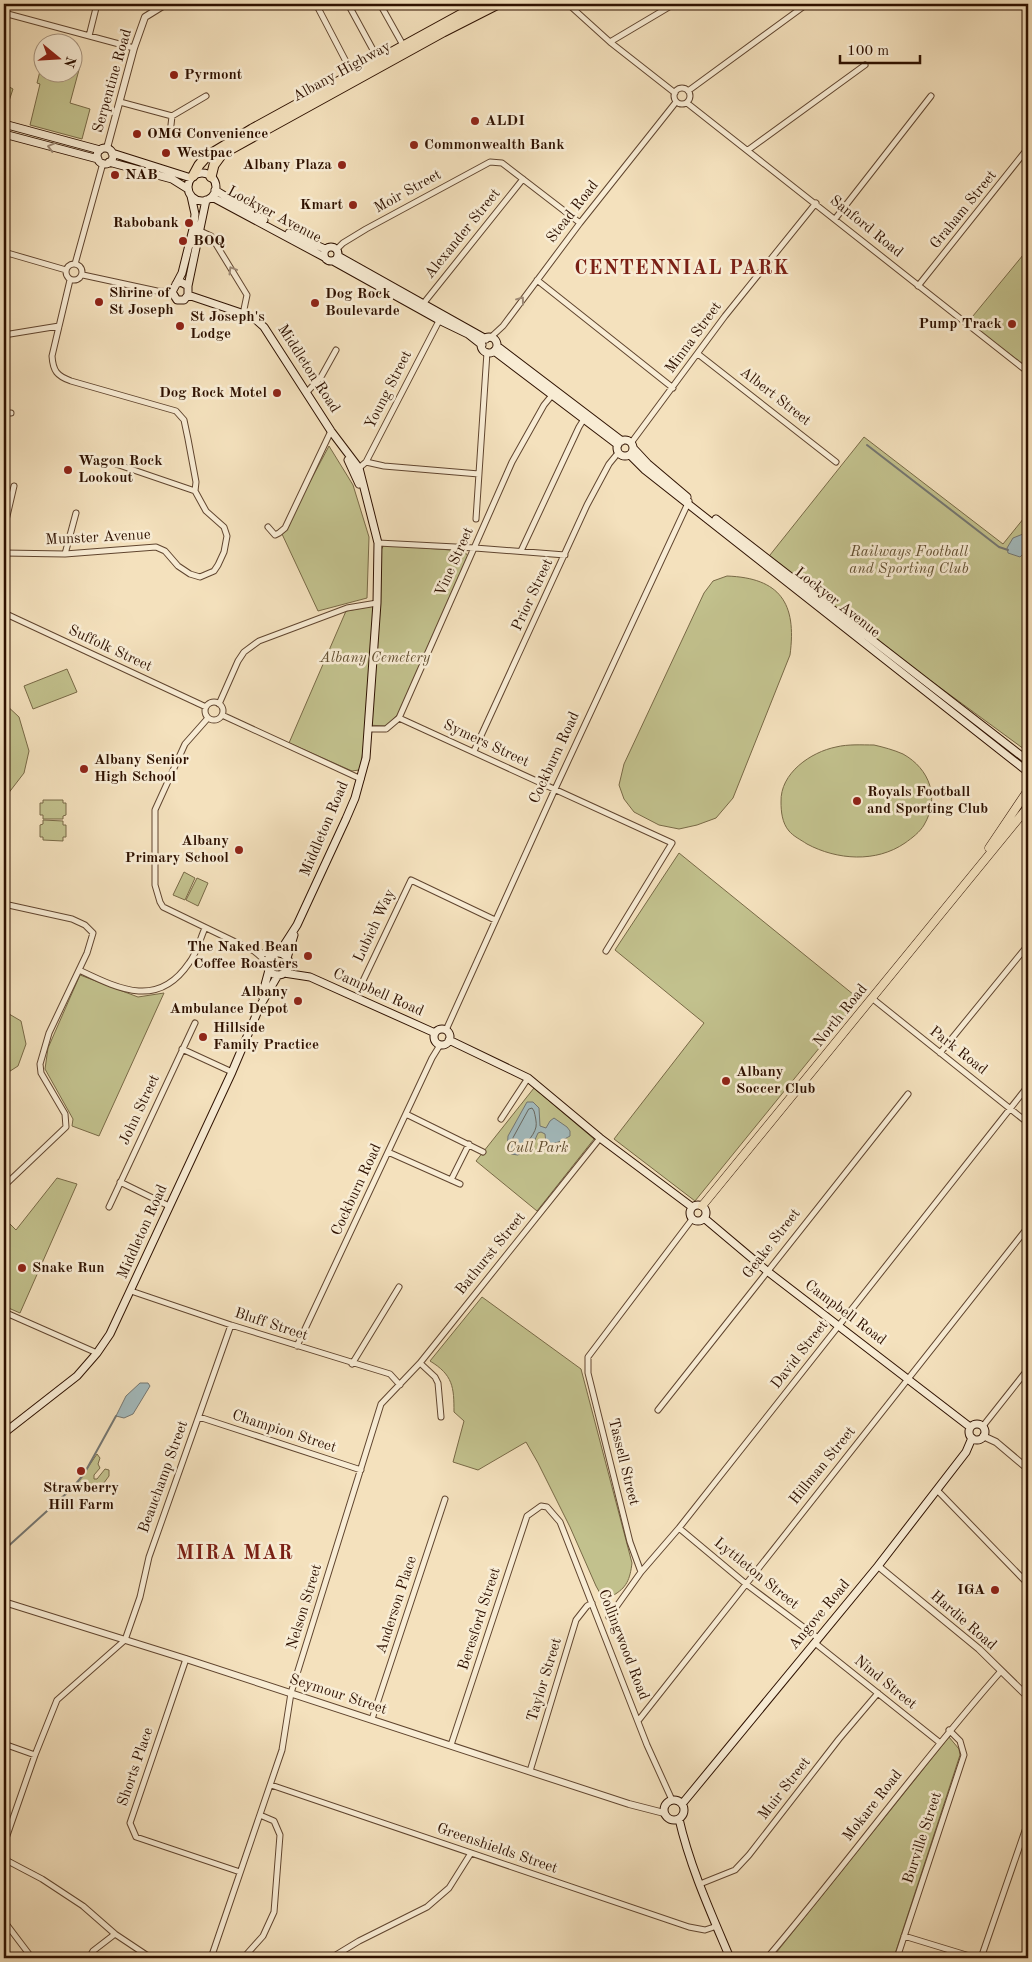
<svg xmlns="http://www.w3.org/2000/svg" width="1032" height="1962" font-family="'Old Standard TT',serif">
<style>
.green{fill:#c2c18d;stroke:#786946}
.water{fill:#a2babd;stroke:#747671}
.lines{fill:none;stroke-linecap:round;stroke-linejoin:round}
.shore{stroke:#68665e;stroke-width:1}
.stream{stroke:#747671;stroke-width:2}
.minor-casing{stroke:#60452f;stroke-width:7}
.tertiary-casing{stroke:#60452f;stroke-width:8}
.secondary-casing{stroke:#2e1100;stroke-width:9}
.primary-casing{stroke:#2e1100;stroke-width:9}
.trunk-casing{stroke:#2e1100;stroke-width:11}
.minor{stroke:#f8ecd4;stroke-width:5}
.tertiary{stroke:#f8ecd4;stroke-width:6}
.secondary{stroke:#f8ecd4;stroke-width:7}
.primary{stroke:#f4e1bd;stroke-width:8}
.trunk{stroke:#f4e1bd;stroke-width:9}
.oneway{stroke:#9d8975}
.poi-dot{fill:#8f2418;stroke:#f8ecd4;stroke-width:2}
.labels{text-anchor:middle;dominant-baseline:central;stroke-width:5;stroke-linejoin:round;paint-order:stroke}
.street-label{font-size:15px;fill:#2e1100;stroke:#f8ecd4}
.poi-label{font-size:15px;font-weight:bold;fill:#2e1100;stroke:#f8ecd4;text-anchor:start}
.park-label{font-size:15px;font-style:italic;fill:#624f31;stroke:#f8ecd4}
.district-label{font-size:20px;font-weight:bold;letter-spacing:1px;fill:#7a1f14;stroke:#f8ecd4}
</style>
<rect width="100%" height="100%" fill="#f4e1bd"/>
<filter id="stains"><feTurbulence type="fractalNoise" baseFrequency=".004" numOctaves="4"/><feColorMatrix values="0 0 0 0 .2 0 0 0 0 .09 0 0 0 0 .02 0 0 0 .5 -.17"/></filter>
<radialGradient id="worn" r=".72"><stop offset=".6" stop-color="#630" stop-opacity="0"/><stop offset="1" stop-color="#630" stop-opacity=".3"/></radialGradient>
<path class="green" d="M42 63V72H72L73 64 80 66 70 103 90 109 82 139 30 125 40 84 37 83Z
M4 84 13 89 9 101 4 110Z
M1028 249V368L968 322Z
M864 437 1003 544 1028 513V752L766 560Z
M329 446 353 485 369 537 367 598 318 611 282 534Z
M384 545 464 551 468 556 398 714 386 726 366 725 361 766 359 770 352 771 289 743 346 611 379 605 381 550Z
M727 576C780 578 797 603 790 655L733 798 716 818 697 825 679 829 659 825 634 812 624 799 619 785 624 764 704 593 713 581Z
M67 669 77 692 33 709 24 686Z
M4 703 19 717 29 751 24 773 4 799Z
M874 745C883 747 894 750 903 754 930 769 940 798 924 825 920 832 912 838 905 843 876 863 837 860 807 844 801 840 793 836 789 831 782 823 781 811 781 802 780 773 811 752 836 747 848 744 862 745 874 745Z
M43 800H63V803H66V815L63 816V819H43V815H40V803H43Z
M43 820 63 821V825H66V837H63V841L43 840V837H40V825L43 824Z
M679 853 859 999 695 1201 614 1139 704 1023 615 950Z
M184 872 195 878 185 900 173 895Z
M197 878 208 883 198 906 186 900Z
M80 975 138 997 164 993 99 1136 72 1126 73 1119 45 1069 48 1048Z
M4 1011 21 1021 26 1044 18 1066 4 1075Z
M534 1088 594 1139 537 1211 476 1161Z
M57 1178 77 1184 20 1313 4 1306V1218L16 1230Z
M482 1297 581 1369 632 1563C630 1579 627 1588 612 1596L601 1595 596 1586 570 1527 538 1463 526 1442 478 1470 453 1462 464 1421 454 1412C454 1387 453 1375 430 1361Z
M97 1454 100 1458 98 1464 100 1468 94 1475V1479H97L105 1469 109 1470V1476L98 1491H89L79 1493 74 1488Z
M949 1737 959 1749 960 1755 894 1957 892 1958H772Z"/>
<path class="water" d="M1023 534 1028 536V549L1020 557 1008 553 1007 548 1013 538Z
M527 1102H533L539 1108 540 1126 546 1128 550 1121 554 1118 567 1127 570 1131V1136C563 1140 553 1146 546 1143L545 1134 541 1132 538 1133 534 1142 518 1155 511 1154 507 1151 508 1136Z
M140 1383H148L150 1386 133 1414 124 1418 116 1416 126 1396Z"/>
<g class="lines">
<path class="shore" d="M529 1109 532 1108 534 1111C535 1115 537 1123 536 1127 534 1136 523 1149 513 1149L512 1147 513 1138Z"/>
<path class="stream" d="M867 445 999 547 1008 550
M74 1486 84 1474 116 1416
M4 1550 68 1492"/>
<defs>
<path id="minor" d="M316 4 352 73
M348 4 378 59
M380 4 403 45
M568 4 610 42 675 93
M4 13 134 48
M89 36 97 4
M610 42 674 4
M674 96a8 8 0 1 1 16 0a8 8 0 1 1-16 0Z
M688 91 807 4
M120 102 172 116 206 96
M687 103C801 192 914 283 1028 372
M170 134 172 116
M748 150 865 65
M835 219 931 96
M200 231 211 236 247 295 243 314
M336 250 343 243 366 229 490 162 502 163 580 223
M4 252 66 270
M66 272a8 8 0 1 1 16 0a8 8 0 1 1-16 0Z
M75 264 103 163
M83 275 157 291 172 292
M537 280 673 388
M918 286 1028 148
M423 304 523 179
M4 335 59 326
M490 338 503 326 580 223 676 102
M698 354 836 462
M307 392 321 377 336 350
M4 413H11
M631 443 725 316 816 203
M366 462 384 466 479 474
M116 464 195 491
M359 468 366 462 441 317
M476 519 487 352
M268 527 275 535 279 533 285 528 331 431
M4 529 14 486
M378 543 475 548 565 555
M521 551 579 427 584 419
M4 553 65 554 156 547 165 551 178 566 190 574 200 577 214 571 218 565 224 552 227 536 224 527 206 511 195 491 196 482 188 439 184 420 176 411 71 381C57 376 53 371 52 356L70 280
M65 554 76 513
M4 613 206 707
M205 711a9 9 0 1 1 18 0a9 9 0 1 1-18 0Z
M219 704 238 661 244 652 259 641 347 608 377 603
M222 715 361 779
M208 718 185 744 155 810V885L160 902 163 907 254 951 268 963
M399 718 672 843 606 951
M368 729H386L399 718 512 462 544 405 553 394
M474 751 587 505 609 464 618 453
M4 904 72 919 85 925 93 933 87 953 49 1033 40 1064 41 1073 65 1114 66 1127 4 1186
M257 952 273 955
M79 970C119 989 158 1009 189 963 197 953 200 939 205 928
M361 985 411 880 495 920
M873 999 1028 1123
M446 1030 555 789 689 501
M182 1049 232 1072
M940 1053 1028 945
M406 1114 483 1152
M501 1119 528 1078
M388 1152 460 1184
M451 1180 469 1144
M120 1182 169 1206
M109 1207 195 1023
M131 1291 231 1325 390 1374 400 1385
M4 1312 97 1353
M297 1346 432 1058 440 1045
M420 1363 435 1377 438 1383 441 1417
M352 1364 399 1287
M658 1410 908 1094
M199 1417 361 1470
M983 1426 1028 1369
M938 1491 1028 1584
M679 1528 746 1584 818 1638
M641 1572 630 1542 588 1373V1357L693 1218
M609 1617 641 1572 679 1528 1028 1086
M815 1643 939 1742
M186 1659 130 1823 136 1837 240 1872
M372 1719 445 1499
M638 1721 1028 1227
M4 1744 35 1755
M451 1745 527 1516 541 1506 547 1507 560 1522 647 1745 672 1800
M530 1771 576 1620 587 1606 592 1603
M271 1785 689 1927 705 1930 717 1926
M4 1844 35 1755 57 1700 125 1640 140 1597 149 1557 231 1325
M4 1859 42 1879 83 1906 115 1934
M700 1884 735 1870 749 1855 839 1739 878 1693
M4 1921 32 1958
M904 1936 976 1958
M89 1958 93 1951 115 1934 151 1958
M211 1958 282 1750 291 1693 381 1404 420 1363 600 1138
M240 1958 246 1955 263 1936 274 1912 280 1835 274 1821 260 1815
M331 1958 359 1941 427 1907 449 1888 471 1853
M767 1958C847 1864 919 1764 1001 1671
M897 1958 964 1755 960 1741 949 1730
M981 1958 1028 1822"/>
<path id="tertiary" d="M107 148 134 48 145 17 166 4
M983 1436 996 1442 1028 1469
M878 1566 979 1649 1028 1697
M4 1602 186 1659 629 1804 664 1813"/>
<path id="secondary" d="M4 124 100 150
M4 134 98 159
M97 156a8 8 0 1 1 16 0a8 8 0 1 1-16 0Z
M112 153 191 178
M109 162 172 179 188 189
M188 187a14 14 0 1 1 28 0a14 14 0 1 1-28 0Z
M215 190 264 220
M212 197 324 257
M289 233 325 249
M324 254a7 7 0 1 1 14 0a7 7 0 1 1-14 0Z
M338 256 486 339
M333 261 439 320 468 334 482 345
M176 284 181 282 188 286V295L184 300H177L172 292 182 273 194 225 195 214 191 196
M188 286 206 200
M188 295 253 317 264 327 331 431 359 468 378 543 377 603 366 758 355 798 346 819 297 925 279 953
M481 345a8 8 0 1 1 16 0a8 8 0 1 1-16 0Z
M497 346 622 441
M494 351 618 445
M617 448a8 8 0 1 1 16 0a8 8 0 1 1-16 0Z
M634 449 648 464 687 497
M630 455 645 470 1028 772
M348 460 359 484
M716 519 1028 761
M267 964a11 11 0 1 1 22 0a11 11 0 1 1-22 0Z
M287 958 294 935
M284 973 310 977 435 1033
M262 996 269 970
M434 1037a8 8 0 1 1 16 0a8 8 0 1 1-16 0Z
M449 1040 528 1078 600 1138 692 1207
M690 1213a8 8 0 1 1 16 0a8 8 0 1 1-16 0Z
M704 1218 767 1271 970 1427
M969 1432a8 8 0 1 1 16 0a8 8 0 1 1-16 0Z
M4 1433 77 1376 97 1353 110 1334 232 1072 260 1006 278 975
M664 1810a10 10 0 1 1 20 0a10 10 0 1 1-20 0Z
M682 1804 878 1566 966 1452 972 1438
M679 1819C690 1867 711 1913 730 1958"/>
<path id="primary" d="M989 848 1028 790
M702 1206 1028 807"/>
<path id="trunk" d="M193 176 199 165 207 156 252 129 480 4
M211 177 214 165 222 154 443 32 498 4"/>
</defs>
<use href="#minor" class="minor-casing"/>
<use href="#tertiary" class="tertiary-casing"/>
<use href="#secondary" class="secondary-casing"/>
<use href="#primary" class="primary-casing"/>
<use href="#trunk" class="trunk-casing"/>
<use href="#minor" class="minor"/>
<use href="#tertiary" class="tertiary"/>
<use href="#secondary" class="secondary"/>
<use href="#primary" class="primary"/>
<use href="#trunk" class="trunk"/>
</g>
<defs><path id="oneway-chevron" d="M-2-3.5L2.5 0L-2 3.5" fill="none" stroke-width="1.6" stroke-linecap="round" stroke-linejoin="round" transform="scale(1.25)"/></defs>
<g class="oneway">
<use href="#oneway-chevron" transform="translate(51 147) rotate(-165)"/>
<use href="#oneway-chevron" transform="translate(232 270) rotate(-121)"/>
<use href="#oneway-chevron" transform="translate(521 300) rotate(-53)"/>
</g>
<g class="poi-dot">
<circle cx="174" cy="75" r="5"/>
<circle cx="475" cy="121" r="5"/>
<circle cx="137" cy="134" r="5"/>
<circle cx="414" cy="145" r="5"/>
<circle cx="166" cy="153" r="5"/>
<circle cx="342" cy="165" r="5"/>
<circle cx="115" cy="175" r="5"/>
<circle cx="353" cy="205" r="5"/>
<circle cx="189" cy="223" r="5"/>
<circle cx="183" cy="241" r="5"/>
<circle cx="99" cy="302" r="5"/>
<circle cx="315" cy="303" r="5"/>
<circle cx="1012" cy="324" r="5"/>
<circle cx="180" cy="326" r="5"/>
<circle cx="277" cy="393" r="5"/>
<circle cx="68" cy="470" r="5"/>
<circle cx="84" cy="769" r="5"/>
<circle cx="857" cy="801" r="5"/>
<circle cx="239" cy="850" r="5"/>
<circle cx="308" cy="956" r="5"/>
<circle cx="298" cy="1001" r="5"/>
<circle cx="203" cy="1037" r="5"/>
<circle cx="726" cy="1081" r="5"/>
<circle cx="22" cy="1268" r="5"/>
<circle cx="81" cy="1471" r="5"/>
<circle cx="995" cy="1590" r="5"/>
</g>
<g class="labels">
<g class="street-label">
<text transform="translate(342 72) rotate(-29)">Albany Highway</text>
<text transform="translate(113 81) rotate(-74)">Serpentine Road</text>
<text transform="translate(408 192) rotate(-29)">Moir Street</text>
<text transform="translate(964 210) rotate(-51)">Graham Street</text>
<text transform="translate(573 212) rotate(-52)">Stead Road</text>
<text transform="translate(274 215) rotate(28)">Lockyer Avenue</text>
<text transform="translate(866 227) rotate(39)">Sanford Road</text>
<text transform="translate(463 234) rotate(-51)">Alexander Street</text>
<text transform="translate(694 338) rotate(-54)">Minna Street</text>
<text transform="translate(308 369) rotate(57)">Middleton Road</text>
<text transform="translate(389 390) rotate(-63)">Young Street</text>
<text transform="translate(775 397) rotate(38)">Albert Street</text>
<text transform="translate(98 538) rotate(-3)">Munster Avenue</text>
<text transform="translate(455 562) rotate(-66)">Vine Street</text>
<text transform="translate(533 595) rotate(-65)">Prior Street</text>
<text transform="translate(837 603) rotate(38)">Lockyer Avenue</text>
<text transform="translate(110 649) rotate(25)">Suffolk Street</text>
<text transform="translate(486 744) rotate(25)">Symers Street</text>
<text transform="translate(555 758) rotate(-65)">Cockburn Road</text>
<text transform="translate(325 829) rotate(-67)">Middleton Road</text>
<text transform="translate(375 926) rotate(-65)">Lubich Way</text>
<text transform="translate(378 993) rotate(24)">Campbell Road</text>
<text transform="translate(841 1016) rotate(-51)">North Road</text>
<text transform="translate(958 1051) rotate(38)">Park Road</text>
<text transform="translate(140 1110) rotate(-65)">John Street</text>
<text transform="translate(357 1190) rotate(-65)">Cockburn Road</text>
<text transform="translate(143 1232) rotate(-66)">Middleton Road</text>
<text transform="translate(772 1244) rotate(-52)">Geake Street</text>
<text transform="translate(491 1254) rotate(-51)">Bathurst Street</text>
<text transform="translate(845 1313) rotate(37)">Campbell Road</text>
<text transform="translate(271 1325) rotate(18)">Bluff Street</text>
<text transform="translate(800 1355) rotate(-52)">David Street</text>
<text transform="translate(284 1432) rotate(18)">Champion Street</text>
<text transform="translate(623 1462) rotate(76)">Tassell Street</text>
<text transform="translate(823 1466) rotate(-51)">Hillman Street</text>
<text transform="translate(164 1477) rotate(-70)">Beauchamp Street</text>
<text transform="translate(756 1574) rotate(39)">Lyttleton Street</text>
<text transform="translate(397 1605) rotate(-72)">Anderson Place</text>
<text transform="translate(305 1607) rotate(-73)">Nelson Street</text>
<text transform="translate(820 1615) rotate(-50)">Angove Road</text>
<text transform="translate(480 1619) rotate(-72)">Beresford Street</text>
<text transform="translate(963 1621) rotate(41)">Hardie Road</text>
<text transform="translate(623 1645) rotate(69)">Collingwood Road</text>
<text transform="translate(545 1680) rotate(-73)">Taylor Street</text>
<text transform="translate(885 1683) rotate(39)">Nind Street</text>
<text transform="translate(338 1695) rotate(18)">Seymour Street</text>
<text transform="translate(136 1767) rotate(-71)">Shorts Place</text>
<text transform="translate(785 1789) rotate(-52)">Muir Street</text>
<text transform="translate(873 1806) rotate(-52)">Mokare Road</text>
<text transform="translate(923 1838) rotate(-72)">Burville Street</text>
<text transform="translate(497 1849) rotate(19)">Greenshields Street</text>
</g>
<g class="poi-label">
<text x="184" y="75">Pyrmont</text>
<text x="485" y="121">ALDI</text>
<text x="147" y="134">OMG Convenience</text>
<text x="424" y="145">Commonwealth Bank</text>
<text x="176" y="153">Westpac</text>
<text x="332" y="165" text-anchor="end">Albany Plaza</text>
<text x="125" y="175">NAB</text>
<text x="343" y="205" text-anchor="end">Kmart</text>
<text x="179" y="223" text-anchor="end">Rabobank</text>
<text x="193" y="241">BOQ</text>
<text x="109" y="293">Shrine of<tspan x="109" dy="17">St Joseph</tspan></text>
<text x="325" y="294">Dog Rock<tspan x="325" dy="17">Boulevarde</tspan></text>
<text x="190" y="317">St Joseph's<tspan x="190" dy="17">Lodge</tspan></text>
<text x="1002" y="324" text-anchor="end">Pump Track</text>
<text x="267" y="393" text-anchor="end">Dog Rock Motel</text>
<text x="78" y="461">Wagon Rock<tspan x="78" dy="17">Lookout</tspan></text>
<text x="94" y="760">Albany Senior<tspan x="94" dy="17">High School</tspan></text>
<text x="867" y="792">Royals Football<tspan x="867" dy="17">and Sporting Club</tspan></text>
<text x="229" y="841" text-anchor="end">Albany<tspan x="229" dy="17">Primary School</tspan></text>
<text x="298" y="947" text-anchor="end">The Naked Bean<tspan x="298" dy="17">Coffee Roasters</tspan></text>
<text x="288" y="992" text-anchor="end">Albany<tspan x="288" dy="17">Ambulance Depot</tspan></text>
<text x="213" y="1028">Hillside<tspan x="213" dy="17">Family Practice</tspan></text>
<text x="736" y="1072">Albany<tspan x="736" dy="17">Soccer Club</tspan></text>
<text x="32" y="1268">Snake Run</text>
<text x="81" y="1488" text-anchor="middle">Strawberry<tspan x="81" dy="17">Hill Farm</tspan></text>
<text x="985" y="1590" text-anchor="end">IGA</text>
</g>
<g class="park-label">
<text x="909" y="552">Railways Football<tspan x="909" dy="17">and Sporting Club</tspan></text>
<text x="375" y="658">Albany Cemetery</text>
<text x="537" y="1148">Cull Park</text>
</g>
<g class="district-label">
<text x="682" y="269">CENTENNIAL PARK</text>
<text x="235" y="1554">MIRA MAR</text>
</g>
</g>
<rect width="1032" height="1962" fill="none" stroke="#f4e1bd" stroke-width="20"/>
<rect x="5" y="5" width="1022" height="1952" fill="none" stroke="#2e1100" stroke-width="2.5"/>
<rect x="10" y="10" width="1012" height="1942" fill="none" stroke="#2e1100"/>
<g transform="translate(58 58) rotate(108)"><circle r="24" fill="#f8ecd4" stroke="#a7947f"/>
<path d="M0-4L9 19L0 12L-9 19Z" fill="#8f2418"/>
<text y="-8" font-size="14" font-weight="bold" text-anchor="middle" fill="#2e1100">N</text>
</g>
<path d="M840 55v8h80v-8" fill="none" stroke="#2e1100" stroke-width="2.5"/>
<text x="847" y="55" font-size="15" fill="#2e1100" stroke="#f8ecd4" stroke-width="4" paint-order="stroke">100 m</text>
<rect width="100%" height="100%" filter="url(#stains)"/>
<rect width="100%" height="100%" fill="url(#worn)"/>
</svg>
